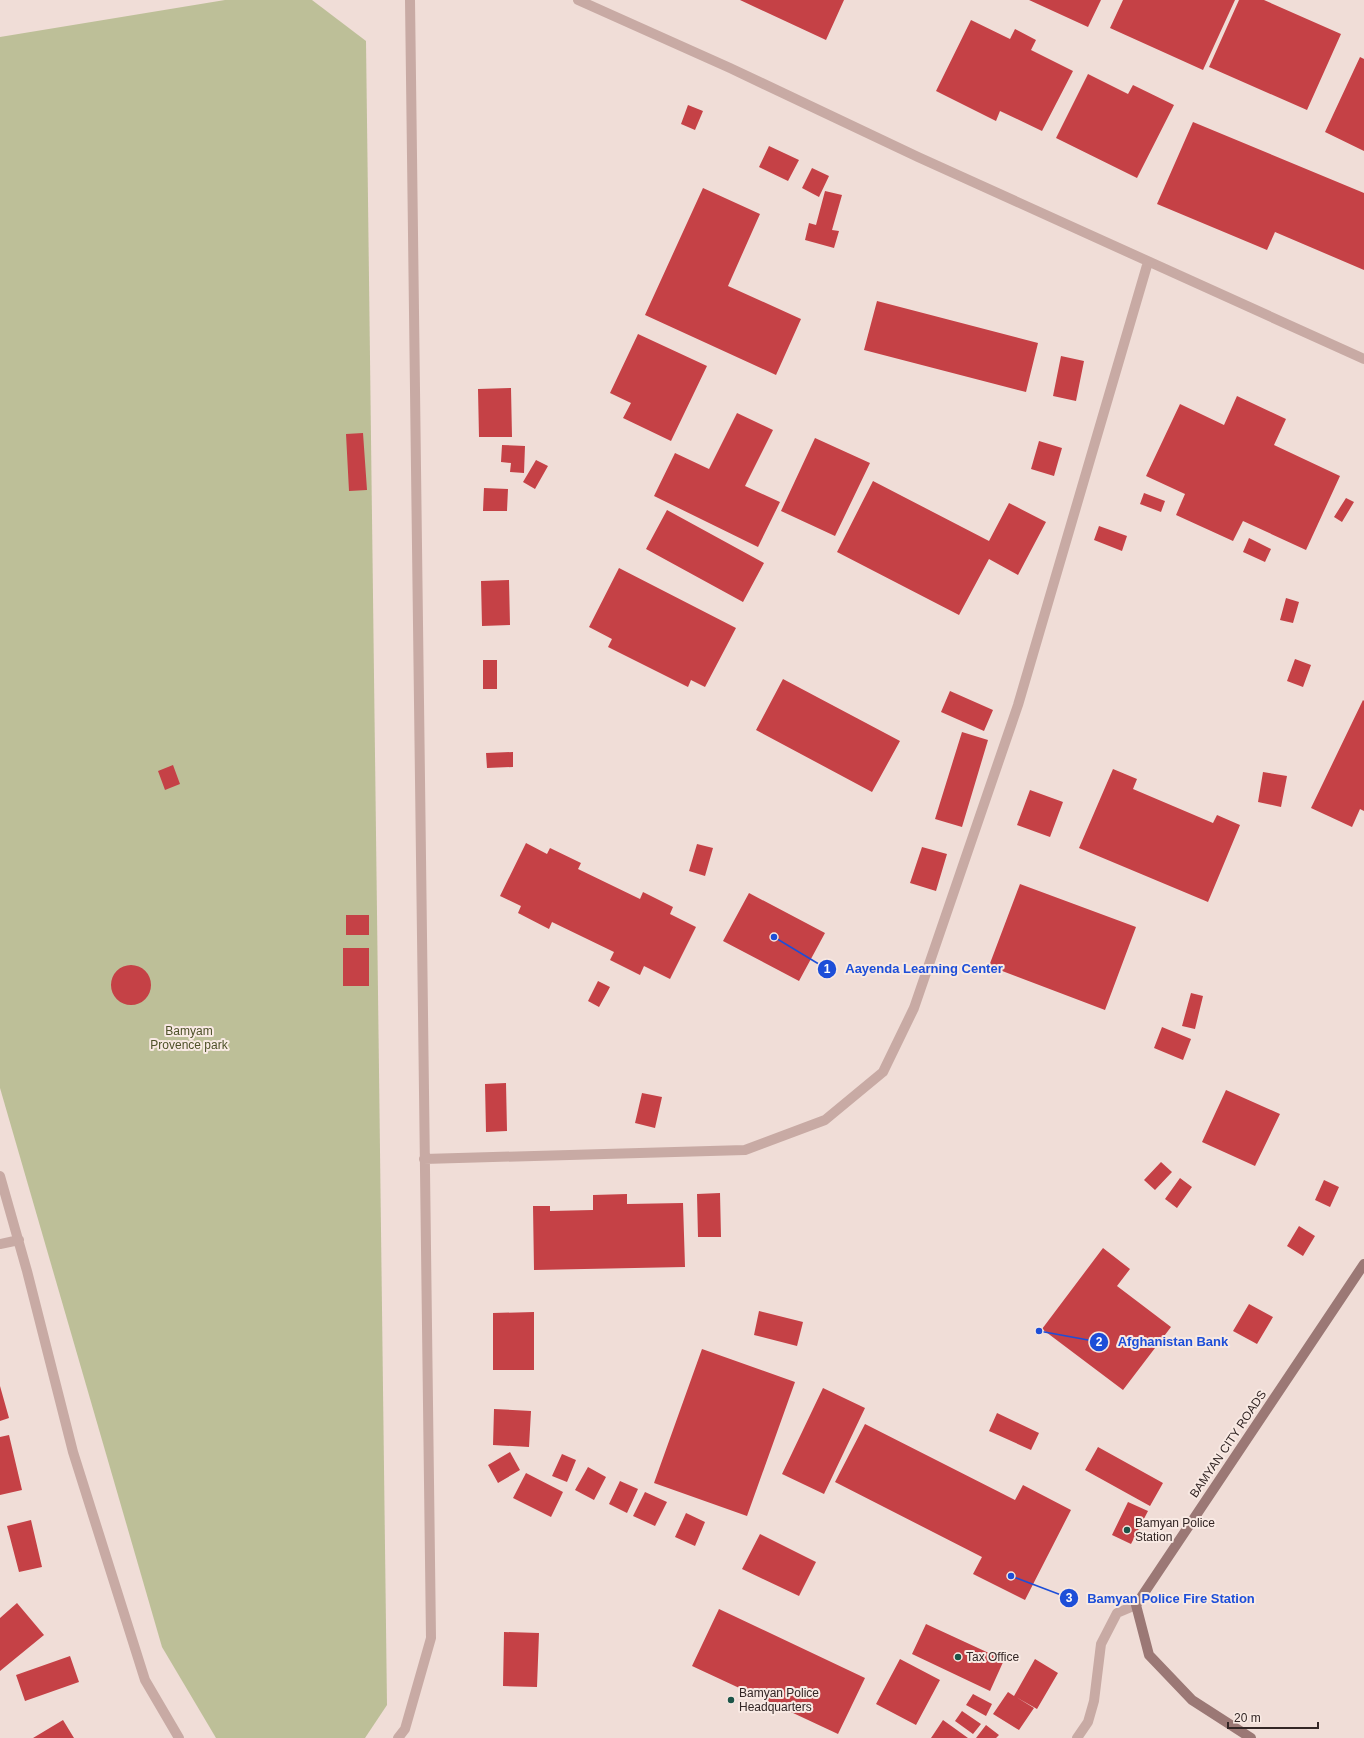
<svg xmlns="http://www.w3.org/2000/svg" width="1364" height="1738" font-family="Arial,sans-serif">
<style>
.green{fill:#bdbf98}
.building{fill:#c54146}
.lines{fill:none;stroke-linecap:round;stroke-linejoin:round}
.street{stroke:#c8aaa4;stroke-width:10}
.secondary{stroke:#9b7875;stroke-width:10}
.poi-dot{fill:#1c5448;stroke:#f8e9e3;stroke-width:1.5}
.labels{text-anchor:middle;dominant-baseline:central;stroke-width:4;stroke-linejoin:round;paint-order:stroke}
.park-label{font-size:12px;fill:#4e5129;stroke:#f8e9e3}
.street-label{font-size:12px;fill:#332625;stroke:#f8e9e3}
.poi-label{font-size:12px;fill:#332625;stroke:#f8e9e3;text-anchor:start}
.leader{fill:none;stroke:#1d4ed8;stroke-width:1.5}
.callout-dot{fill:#1d4ed8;stroke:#f8e9e3;stroke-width:1.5}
.mark-label{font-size:12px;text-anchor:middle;font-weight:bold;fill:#fff}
.callout-label{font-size:13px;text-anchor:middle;font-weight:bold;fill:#1d4ed8;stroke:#f8e9e3;stroke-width:4;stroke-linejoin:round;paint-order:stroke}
</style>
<rect width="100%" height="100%" fill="#f0ddd7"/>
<path class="green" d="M225 0H312L366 41 387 1705 365 1738H216L162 1647 0 1088V37Z"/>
<path class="building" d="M740 0H844L826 40Z
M1029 0H1101L1088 27Z
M1123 0H1235L1203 70 1110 28Z
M1239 0H1264L1341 34 1307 110 1209 67Z
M971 20 1010 39 1015 29 1036 40 1031 50 1073 71 1042 131 1000 111 996 121 936 91Z
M1360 57 1364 59V151L1325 132Z
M1088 74 1128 94 1133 85 1174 105 1137 178 1056 138Z
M688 105 703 111 695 130 681 124Z
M1193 122 1364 193V270L1275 232 1267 250 1157 204Z
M769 146 799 160 788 181 759 167Z
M812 168 829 176 819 197 802 188Z
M703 188 760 214 728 286 801 319 776 375 645 315Z
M825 191 842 195 832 230 839 231 834 248 805 240 809 223 816 225Z
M877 301 1038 343 1026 392 864 350Z
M638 334 707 366 671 441 623 418 631 403 610 393Z
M1061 356 1084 361 1076 401 1053 396Z
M511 388 512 437H479L478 389Z
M1237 396 1286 419 1274 445 1340 476 1306 550 1243 521 1233 541 1176 515 1185 494 1146 476 1180 404 1224 425Z
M737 413 773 430 745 486 780 502 758 547 654 496 675 453 709 469Z
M363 433 367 490 349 491 346 434Z
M815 438 870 463 835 536 781 511Z
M1039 441 1062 448 1054 476 1031 469Z
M502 445 525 446 524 473 510 472 511 463 501 462Z
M536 460 548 466 535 489 523 482Z
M873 481 989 541 1009 503 1046 522 1018 575 989 559 959 615 837 552Z
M484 488 508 489 507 511H483Z
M1144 493 1165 501 1161 512 1140 504Z
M1346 498 1354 502 1342 522 1334 517Z
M667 510 764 563 743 602 646 549Z
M1099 526 1127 536 1122 551 1094 540Z
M1249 538 1271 549 1265 562 1243 552Z
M619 568 736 628 705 687 691 680 688 687 608 647 612 639 589 627Z
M509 580 510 625 482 626 481 581Z
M1286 598 1299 602 1293 623 1280 620Z
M1295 659 1311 665 1303 687 1287 681Z
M483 660H497V689H483Z
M783 679 900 741 872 792 756 730Z
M950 691 993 710 984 731 941 712Z
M1363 700 1364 701V811L1360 809 1352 827 1311 808Z
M962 732 988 740 962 827 935 819Z
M513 752V767L487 768 486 753Z
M173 765 180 784 165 790 158 771Z
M1113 769 1137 779 1133 789 1213 823 1217 815 1240 825 1208 902 1079 848Z
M1263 772 1287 776 1281 807 1258 802Z
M1030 790 1063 802 1050 837 1017 825Z
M526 843 547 854 550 848 581 863 578 869 640 899 643 892 673 907 670 914 696 927 670 979 644 966 640 975 610 960 614 952 552 922 549 929 518 913 521 906 500 896Z
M697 844 713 848 705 876 689 871Z
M922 847 947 854 936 891 910 883Z
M1020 884 1136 927 1105 1010 989 966Z
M749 893 825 933 799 981 723 941Z
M346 915H369V935H346Z
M343 948H369V986H343Z
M111 985a20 20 0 1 1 40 0a20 20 0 1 1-40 0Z
M598 981 610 987 599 1007 588 1001Z
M1191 993 1203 996 1195 1029 1182 1026Z
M1162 1027 1191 1039 1183 1060 1154 1048Z
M506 1083 507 1131 486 1132 485 1084Z
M1226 1090 1280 1114 1255 1166 1202 1142Z
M642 1093 662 1097 655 1128 635 1123Z
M1161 1162 1172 1172 1155 1190 1144 1180Z
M1180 1178 1192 1187 1177 1208 1165 1199Z
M1324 1180 1339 1187 1330 1207 1315 1200Z
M720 1193 721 1237H698L697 1194Z
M627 1194V1204L683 1203 685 1267 534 1270 533 1206H550V1211L593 1210V1195Z
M1299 1226 1315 1236 1303 1256 1287 1246Z
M1103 1248 1130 1269 1117 1286 1171 1327 1123 1390 1042 1329Z
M1249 1304 1273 1317 1257 1344 1233 1331Z
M759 1311 803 1322 797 1346 754 1335Z
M534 1312V1370H493V1313Z
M702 1349 795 1382 747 1516 654 1483Z
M0 1386 9 1418 0 1421Z
M823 1388 865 1408 824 1494 782 1474Z
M494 1409 531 1411 529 1447 493 1445Z
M997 1413 1039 1433 1031 1450 989 1431Z
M865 1424 1015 1500 1023 1485 1071 1510 1025 1600 973 1574 982 1557 835 1482Z
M9 1435 22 1490 0 1495V1437Z
M1098 1447 1163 1483 1150 1506 1085 1470Z
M510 1452 520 1470 498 1483 488 1465Z
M562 1454 576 1460 567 1482 552 1476Z
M588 1467 606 1477 594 1500 575 1490Z
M526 1473 563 1492 551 1517 513 1498Z
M620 1481 638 1489 627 1513 609 1504Z
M645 1492 667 1502 655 1526 633 1516Z
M1128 1502 1148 1511 1131 1544 1112 1535Z
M686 1513 705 1522 695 1546 675 1537Z
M31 1520 42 1567 19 1572 7 1526Z
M760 1534 816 1562 799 1596 742 1569Z
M17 1603 44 1635 0 1671V1618Z
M719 1609 865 1678 838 1734 692 1666Z
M926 1624 1004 1660 990 1691 912 1654Z
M504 1632 539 1633 537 1687 503 1686Z
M70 1656 79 1682 25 1701 16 1675Z
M900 1659 940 1680 916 1725 876 1704Z
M1035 1659 1058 1673 1037 1709 1016 1697 1034 1708 1019 1730 993 1714 1008 1692 1014 1696Z
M973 1694 992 1704 986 1716 966 1705Z
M962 1711 981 1724 973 1734 955 1721Z
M63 1720 74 1738H33Z
M943 1720 968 1738H931Z
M986 1725 999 1735 996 1738H976Z"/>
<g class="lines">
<path class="street" d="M578 0 730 68 918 157 1364 359
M424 1159 745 1150 825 1120 883 1072 914 1008 1018 705 1148 262
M0 1176 27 1271 73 1452 145 1680 179 1738
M0 1244 19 1240
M398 1738 405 1729 431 1638 410 0
M1077 1738 1088 1722 1094 1701 1101 1644 1117 1613 1136 1605"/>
<path class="secondary" d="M1251 1738 1192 1700 1149 1655 1136 1605 1364 1264"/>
</g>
<g class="poi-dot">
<circle cx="1127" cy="1530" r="4"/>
<circle cx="958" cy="1657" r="4"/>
<circle cx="731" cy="1700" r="4"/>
</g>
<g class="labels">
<g class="park-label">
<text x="189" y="1031">Bamyam<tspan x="189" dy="14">Provence park</tspan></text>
</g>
<g class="street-label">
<text transform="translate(1228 1444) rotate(-56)">BAMYAN CITY ROADS</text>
</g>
<g class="poi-label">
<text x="1135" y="1523">Bamyan Police<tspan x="1135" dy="14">Station</tspan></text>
<text x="966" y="1657">Tax Office</text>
<text x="739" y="1693">Bamyan Police<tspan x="739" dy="14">Headquarters</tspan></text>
</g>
</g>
<path class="leader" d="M774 937L827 969M1039 1331L1099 1342M1011 1576L1069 1598"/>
<g class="callout-dot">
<circle cx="774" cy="937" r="4"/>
<circle cx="1039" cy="1331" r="4"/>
<circle cx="1011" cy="1576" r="4"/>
<circle cx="827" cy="969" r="10"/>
<circle cx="1099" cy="1342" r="10"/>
<circle cx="1069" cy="1598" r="10"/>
</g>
<g class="mark-label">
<text x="827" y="973">1</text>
<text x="1099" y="1346">2</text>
<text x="1069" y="1602">3</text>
</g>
<g class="callout-label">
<text x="924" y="973">Aayenda Learning Center</text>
<text x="1173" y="1346">Afghanistan Bank</text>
<text x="1171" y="1603">Bamyan Police Fire Station</text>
</g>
<path d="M1228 1722v6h90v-6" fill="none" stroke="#332625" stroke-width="2"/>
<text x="1234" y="1722" font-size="12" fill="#332625" stroke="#f8e9e3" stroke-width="3" paint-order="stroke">20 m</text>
</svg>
